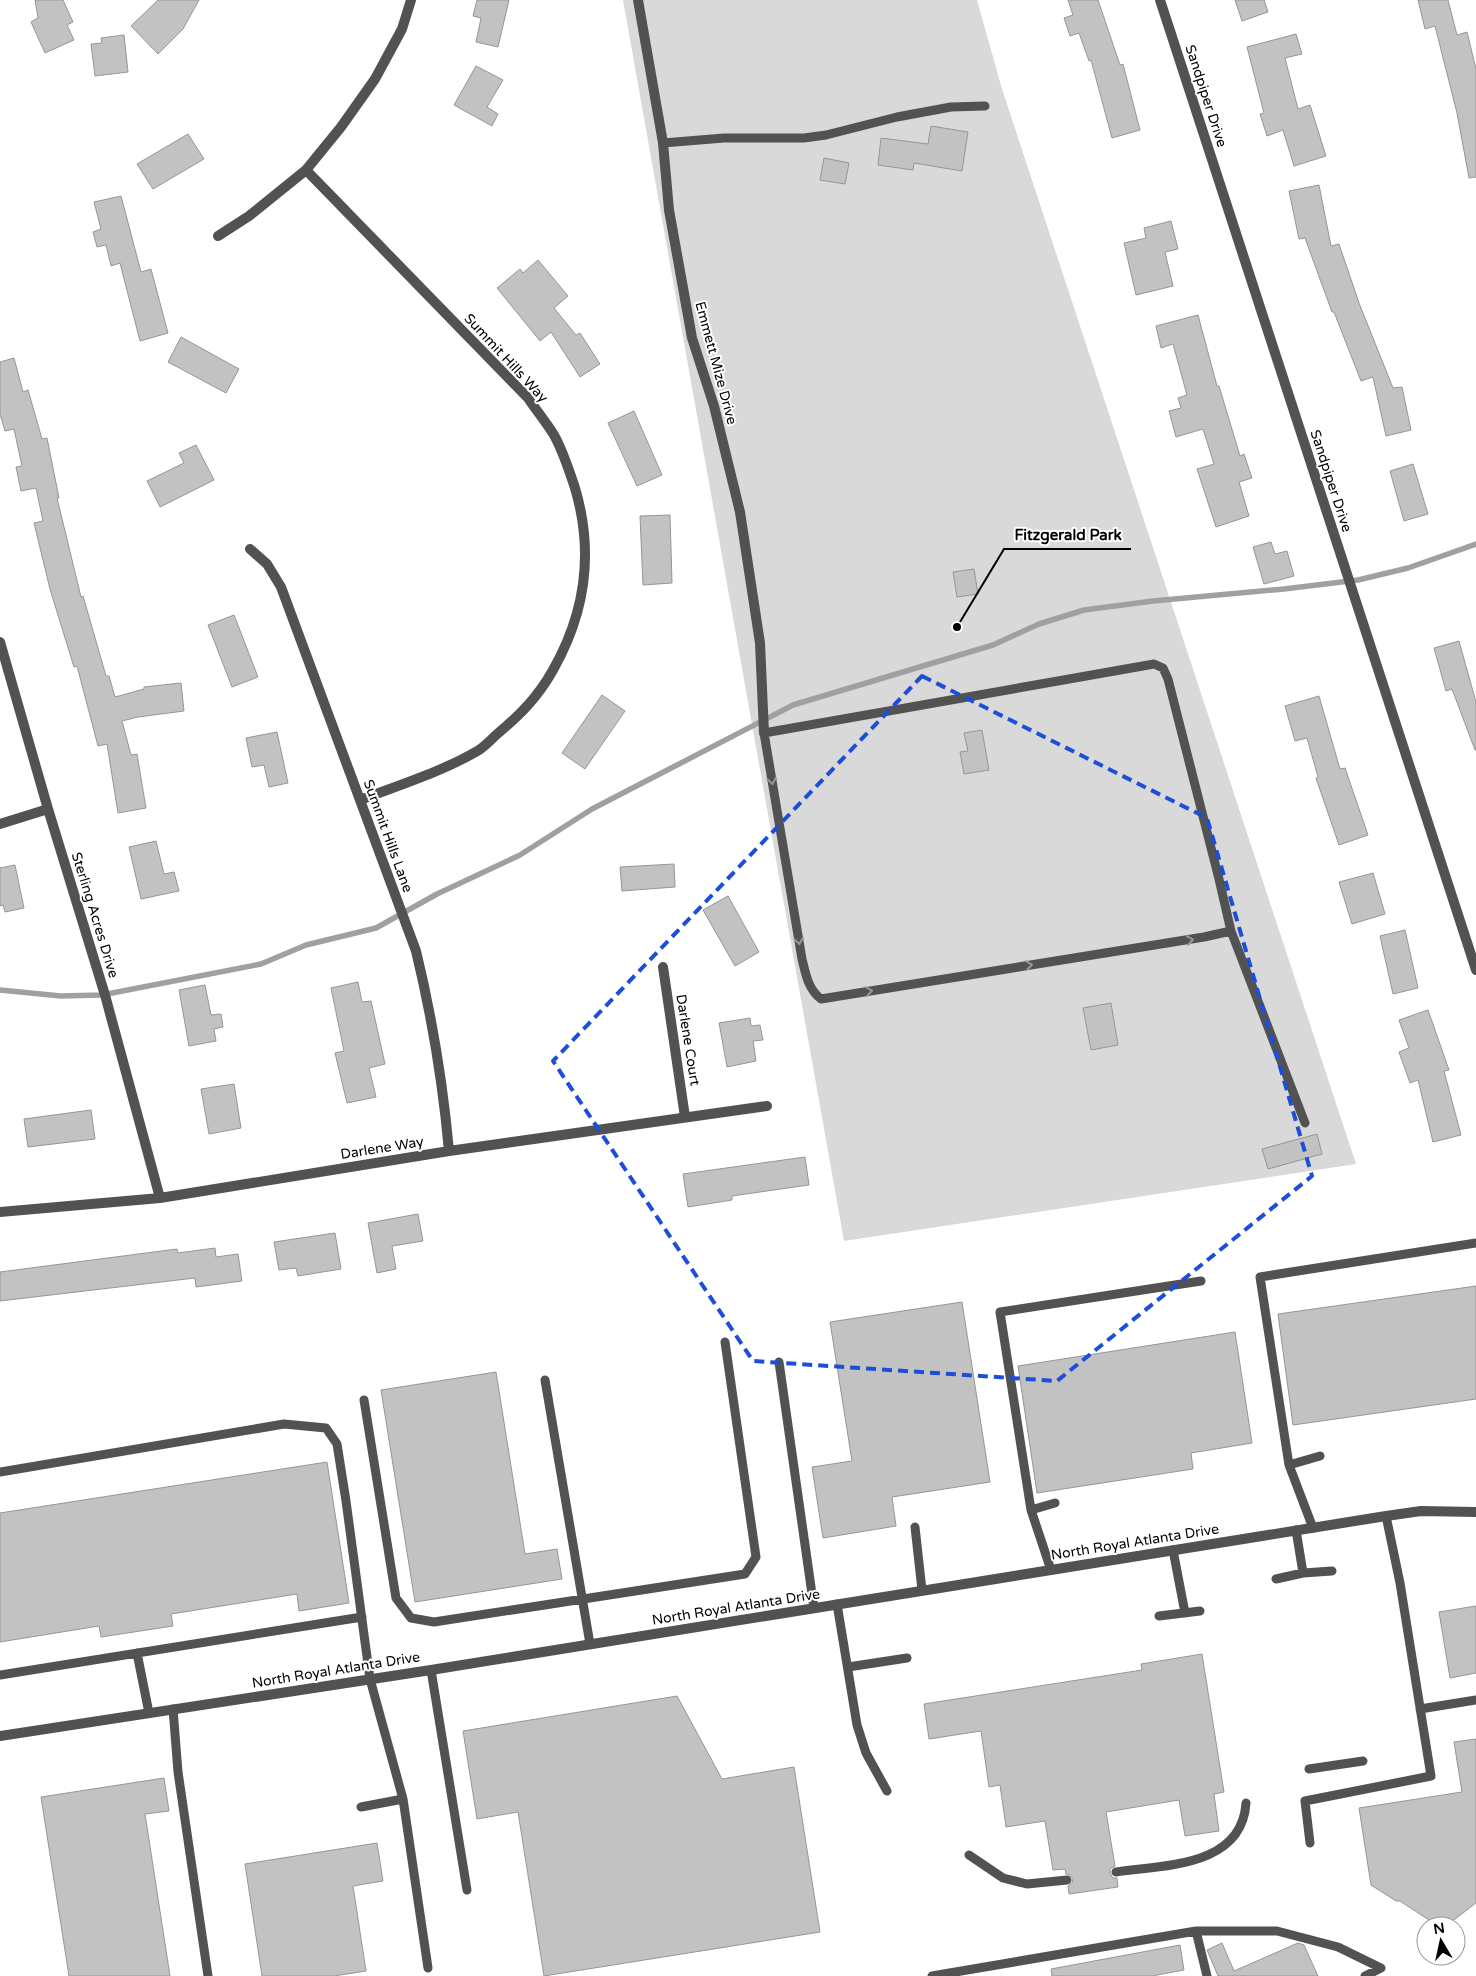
<svg xmlns="http://www.w3.org/2000/svg" width="1476" height="1976" font-family="'Varela Round',sans-serif">
<style>
.green{fill:#d9d9d9}
.lines{fill:none;stroke-linecap:round;stroke-linejoin:round}
.stream{stroke:#a0a0a0;stroke-width:5.5}
.building{fill:#c2c2c2;stroke:#969696}
.lane{stroke:#525252;stroke-width:9}
.street{stroke:#525252;stroke-width:10}
.oneway{stroke:#979797}
.marked{fill:none;stroke:#1d4ed8;stroke-width:4;stroke-dasharray:10 6;stroke-linejoin:round}
.labels{text-anchor:middle;dominant-baseline:central;stroke-width:4;stroke-linejoin:round;paint-order:stroke}
.street-label{font-size:14px;fill:#000;stroke:#fff}
.leader{fill:none;stroke:#000;stroke-width:2}
.callout-dot{fill:#000;stroke:#fff;stroke-width:2}
.callout-label{font-size:15px;text-anchor:middle;font-weight:bold;fill:#000;stroke:#fff;stroke-width:4;stroke-linejoin:round;paint-order:stroke}
</style>
<rect width="100%" height="100%" fill="#fff"/>
<path class="green" d="M623 0H977L1002 89 1356 1164 844 1241Z"/>
<g class="lines">
<path class="stream" d="M0 990 61 996 102 995 261 964 306 945 376 928 437 894 520 855 592 809 793 705 993 645 1039 624 1084 610 1153 601 1284 589 1358 580 1408 568 1476 544"/>
</g>
<path class="building" d="M35 0H63L73 22 67 25 74 40 45 53 31 22 38 18Z
M158 0H199L183 29 158 54 131 26Z
M477 0H509L498 47 476 42 481 18 473 16Z
M1068 0H1098L1120 65 1123 64 1140 130 1112 138 1091 60 1089 61 1079 33 1070 36 1064 18 1073 15Z
M1235 0H1264L1268 12 1242 21Z
M1418 0H1448L1457 35 1467 32 1476 69V177L1469 178 1457 113 1435 26 1425 29Z
M1296 34 1302 54 1285 58 1298 109 1310 105 1326 156 1294 166 1283 130 1267 136 1260 114 1264 113 1247 47Z
M124 35 128 72 95 76 91 44 102 43 101 38Z
M476 66 503 80 487 107 498 114 492 126 454 105Z
M931 126 968 132 962 171 914 163 913 170 878 165 881 138 928 144Z
M188 134 204 159 153 189 137 164Z
M824 158 849 163 845 184 820 180Z
M1319 185 1331 246 1339 244 1359 303 1393 388 1402 387 1411 430 1386 436 1373 377 1361 381 1334 312H1332L1305 238 1299 239 1289 191Z
M121 196 141 272 151 269 168 333 140 341 120 263 111 266 106 245 97 247 93 232 101 229 94 202Z
M1171 221 1178 249 1165 252 1173 286 1136 295 1124 243 1146 238 1144 228Z
M538 260 568 296 554 308 576 335 580 333 600 364 580 377 551 332 540 341 497 288 520 269 523 273Z
M1198 315 1217 386H1219L1240 456 1244 454 1252 478 1239 482 1249 516 1216 527 1197 469 1214 464 1203 429 1176 437 1169 411 1181 408 1178 398 1187 395 1173 344 1161 348 1156 326Z
M181 337 239 369 226 393 168 362Z
M14 358 23 392 28 390 42 439 47 438 59 498H57L81 597 83 596 106 676H109L115 697 144 689V687L181 683 184 711 138 717 122 721 131 755 137 754 146 808 118 813 107 744 98 746 77 666 74 667 50 589 34 523 43 521 36 488 21 491 16 467 22 466 14 429 5 431 0 414V362Z
M634 411 662 475 637 486 608 423Z
M196 445 214 480 160 507 147 481 184 463 179 453Z
M1413 464 1428 514 1404 521 1390 471Z
M670 515 672 583 643 585 640 516Z
M1271 542 1275 554 1287 551 1294 576 1264 584 1253 547Z
M974 569 978 594 957 597 953 572Z
M234 615 258 677 232 687 208 625Z
M1459 641 1476 702V750H1475L1452 689 1446 691 1434 648Z
M602 695 625 711 585 769 562 753Z
M1319 696 1340 769 1345 768 1368 835 1339 845 1316 778 1318 777 1307 738 1295 741 1285 706Z
M982 730 989 770 964 774 960 752 968 751 964 733Z
M277 732 288 783 269 787 264 765 252 767 246 738Z
M156 841 164 874 174 872 179 891 141 899 129 847Z
M674 864 675 887 622 891 620 867Z
M15 865 24 908 5 912 3 905 0 906V868Z
M1373 873 1385 914 1352 924 1339 882Z
M728 896 759 952 735 966 703 910Z
M1405 930 1418 988 1393 994 1380 936Z
M358 982 362 1002 371 1001 385 1064 369 1068 376 1097 347 1103 335 1053 344 1051 331 988Z
M205 985 211 1015 221 1014 223 1027 214 1029 216 1041 189 1046 179 990Z
M1111 1003 1118 1045 1091 1050 1083 1008Z
M1428 1010 1449 1070 1444 1071 1461 1135 1433 1142 1418 1080 1410 1083 1399 1052 1409 1048 1399 1020Z
M750 1018 751 1026 760 1025 763 1040 753 1041 756 1061 727 1067 719 1023Z
M234 1084 241 1128 209 1134 201 1089Z
M91 1110 95 1139 28 1147 24 1119Z
M1317 1134 1322 1154 1268 1169 1262 1149Z
M805 1157 809 1185 732 1196V1200L688 1207 683 1174Z
M418 1214 423 1241 392 1246 396 1269 377 1273 368 1223Z
M335 1233 341 1269 298 1276 296 1268 279 1270 274 1242Z
M215 1248 216 1257 238 1254 242 1281 196 1287 195 1278 0 1301V1272L177 1249 178 1253Z
M1476 1286V1399L1293 1425 1278 1314Z
M962 1302 990 1482 892 1497 896 1526 823 1538 812 1467 852 1461 830 1322Z
M1235 1332 1252 1443 1191 1453 1193 1469 1037 1493 1018 1366Z
M496 1372 525 1554 557 1549 562 1579 415 1602 381 1390Z
M327 1462 349 1603 299 1611 297 1594 171 1614 173 1626 101 1637 99 1626 0 1642V1513Z
M1476 1606V1673L1450 1678 1439 1612Z
M1202 1654 1224 1792 1214 1794 1219 1831 1185 1836 1179 1800 1106 1812 1115 1866 1110 1869V1873L1113 1878H1117L1118 1887 1069 1894 1068 1886 1072 1883 1073 1879 1070 1875 1066 1874 1065 1869 1053 1870 1045 1821 1006 1827 1000 1785 989 1787 981 1731 929 1739 924 1704 1142 1670 1141 1664Z
M677 1696 722 1779 794 1767 820 1932 544 1976 518 1812 477 1819 463 1731Z
M1476 1739V1903L1446 1926H1438L1400 1901H1396L1371 1885 1359 1808 1462 1792 1454 1742Z
M164 1778 169 1811 145 1814 170 1976H69L41 1797Z
M377 1843 383 1881 353 1886 366 1971 334 1976H262L245 1864Z
M1222 1943 1234 1971 1298 1943 1304 1945 1318 1976H1218L1207 1950Z
M1180 1945 1184 1970 1152 1976H1052L1051 1969Z"/>
<g class="lines">
<path class="lane" d="M663 143 724 138H804L826 135 897 117 951 107 985 106
M1231 931 1204 937 821 999C808 989 806 975 802 959L764 733 1154 664 1163 668 1168 679 1219 879 1231 931 1305 1123
M779 1362 814 1608
M545 1380 590 1644
M364 1400 396 1598 411 1618 434 1622 745 1574 756 1557 725 1342
M1289 1465 1320 1456
M0 1472 284 1424 326 1428 337 1444 346 1501 370 1679 403 1799 361 1807
M1031 1510 1055 1503
M915 1527 922 1590
M1313 1528 1289 1465 1260 1277 1476 1243
M1296 1530 1303 1573
M1173 1550 1185 1613
M1051 1570 1031 1510 1000 1312 1201 1281
M1276 1579 1303 1573 1332 1571
M837 1604 857 1725 866 1753 887 1791
M1159 1616 1200 1611
M137 1653 149 1713
M848 1667 907 1658
M431 1670 467 1890
M0 1675 362 1617
M173 1709 178 1772 208 1976
M1420 1709 1476 1700
M1309 1769 1363 1761
M403 1799 428 1968
M1310 1843 1305 1801 1431 1776 1400 1583 1386 1516
M969 1855 1003 1878 1027 1884 1067 1880
M1116 1872C1164 1865 1242 1867 1246 1803
M1196 1931 1207 1976
M932 1976 1196 1931H1277L1338 1947 1381 1968 1365 1976"/>
<path class="street" d="M638 0 663 143 669 210 687 310 692 338 714 406 740 512 760 643 764 733
M1160 0 1476 970
M306 170 528 398C536 410 546 422 554 435 563 451 569 470 575 488 594 552 586 612 553 670 538 697 520 715 496 735 491 740 485 746 479 750 444 771 399 785 360 800
M218 236 249 216 306 170 341 127 375 79 402 29 411 0
M250 549 267 564 281 587 416 951C432 1017 443 1084 449 1151
M0 642 48 809 105 995 160 1198
M0 824 48 809
M663 967 685 1117
M0 1212 160 1198 449 1151 767 1106
M0 1736 431 1670 1386 1516 1421 1511 1476 1512"/>
</g>
<defs><path id="oneway-chevron" d="M-2-3.5L2.5 0L-2 3.5" fill="none" stroke-width="1.6" stroke-linecap="round" stroke-linejoin="round" transform="scale(1.25)"/></defs>
<g class="oneway">
<use href="#oneway-chevron" transform="translate(772 781) rotate(81)"/>
<use href="#oneway-chevron" transform="translate(1190 940) rotate(-9)"/>
<use href="#oneway-chevron" transform="translate(799 941) rotate(81)"/>
<use href="#oneway-chevron" transform="translate(1029 965) rotate(-9)"/>
<use href="#oneway-chevron" transform="translate(869 991) rotate(-9)"/>
</g>
<path class="marked" d="M922 676 1207 818 1312 1176 1057 1381 753 1361 553 1061Z"/>
<g class="labels">
<g class="street-label">
<text transform="translate(1206 96) rotate(72)">Sandpiper Drive</text>
<text transform="translate(506 358) rotate(47)">Summit Hills Way</text>
<text transform="translate(716 363) rotate(75)">Emmett Mize Drive</text>
<text transform="translate(1331 481) rotate(72)">Sandpiper Drive</text>
<text transform="translate(388 836) rotate(70)">Summit Hills Lane</text>
<text transform="translate(95 915) rotate(73)">Sterling Acres Drive</text>
<text transform="translate(688 1040) rotate(81)">Darlene Court</text>
<text transform="translate(382 1148) rotate(-9)">Darlene Way</text>
<text transform="translate(1135 1542) rotate(-9)">North Royal Atlanta Drive</text>
<text transform="translate(736 1607) rotate(-9)">North Royal Atlanta Drive</text>
<text transform="translate(336 1670) rotate(-9)">North Royal Atlanta Drive</text>
</g>
</g>
<path class="leader" d="M957 627L1004 549H1131"/>
<circle class="callout-dot" cx="957" cy="627" r="5"/>
<g class="callout-label">
<text x="1068" y="540">Fitzgerald Park</text>
</g>
<g transform="translate(1441 1941) rotate(351)"><circle r="24" fill="#ffffff" stroke="#999999"/>
<path d="M0-4L9 19L0 12L-9 19Z" fill="#000000"/>
<text y="-8" font-size="14" font-weight="bold" text-anchor="middle" fill="#000000">N</text>
</g>
</svg>
